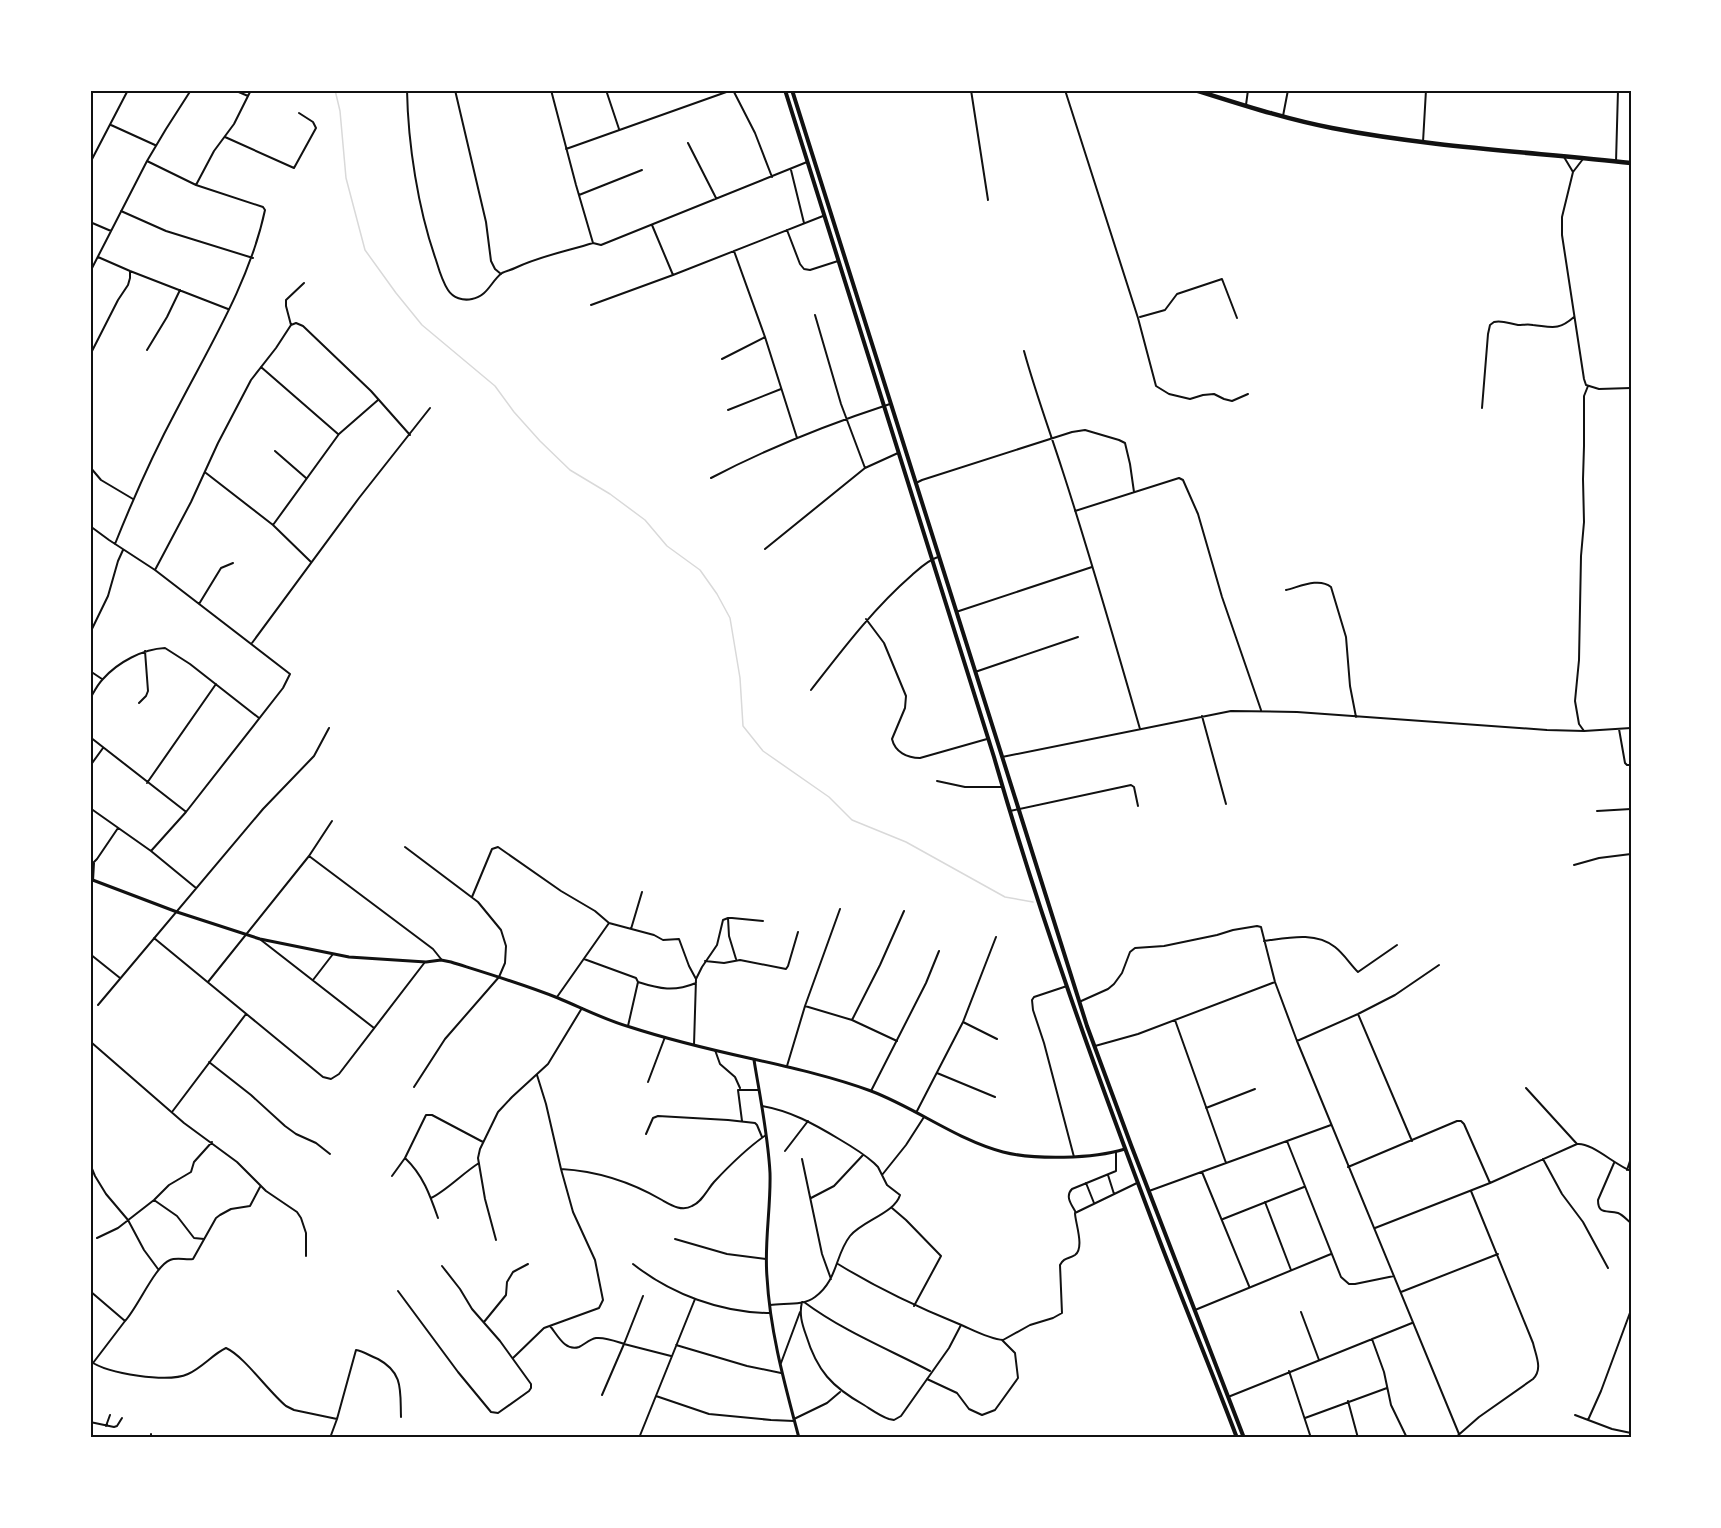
<svg xmlns="http://www.w3.org/2000/svg" width="1721" height="1528" font-family="'Playfair Display',serif">
<style>
.lines{fill:none;stroke-linecap:round;stroke-linejoin:round}
.stream{stroke:#d9d9d9;stroke-width:1.5}
.minor{stroke:#111;stroke-width:2}
.tertiary{stroke:#111;stroke-width:3}
.primary{stroke:#111;stroke-width:4}
.trunk{stroke:#111;stroke-width:4.5}
.neatline{fill:none;stroke:#111;stroke-width:2}
</style>
<rect width="100%" height="100%" fill="#fff"/>
<g class="lines">
<path class="stream" d="M335 90 340 111 346 178 365 250 396 293 422 325 495 386 514 412 540 441 570 470 610 494 645 520 667 546 700 570 717 594 730 618 740 678 743 726 763 751 829 797 852 820 906 842 1005 897 1033 902"/>
<path class="minor" d="M182 90 190 92
M234 90 248 96
M407 90C408 144 418 209 436 260 439 270 442 281 448 290 453 298 463 301 472 299 488 296 491 281 502 273 506 271 511 270 515 268 540 256 567 251 593 243L601 245 807 162
M455 90 486 222 491 261 495 269 501 274
M551 90 576 185 593 243
M606 90 619 129
M733 90 755 133 772 177
M971 90 988 200
M1065 90 1138 318 1156 386 1169 394 1190 399 1203 395 1214 394 1224 399 1232 401 1248 394
M1246 105 1248 90
M1283 116 1288 90
M111 125 155 145
M225 137 294 168 316 128 313 122 299 113
M1423 142 1426 90
M688 143 716 198
M566 149 732 90
M1564 157 1573 172
M1583 159 1573 172 1562 217V235L1584 379 1586 385 1599 389 1631 388
M1616 162 1618 90
M90 163 128 90
M791 170 804 223
M196 185 214 151 234 124 251 90
M579 195 642 170
M121 211 166 231 253 258
M90 222 111 231
M652 225 673 275
M787 230 800 264 804 269 810 270 838 261
M734 251 765 337 797 438
M98 257 130 271 228 309
M90 272 147 161 166 129 191 90
M591 305 673 275 823 216
M815 315 841 404 865 468
M1140 317 1165 310 1177 294 1222 279 1237 318
M291 325 296 323 303 326 371 391 410 435
M291 325 286 306V300L304 283
M147 350 167 317 180 290
M1024 351C1035 391 1049 429 1062 469 1090 555 1115 642 1140 729
M90 355 118 300 128 285 130 278V271
M722 359 765 337
M261 367 338 434
M1482 408 1488 334 1490 325 1494 322C1503 320 1510 324 1518 325 1523 325 1528 324 1533 325 1552 327 1558 331 1574 317
M728 410 781 389
M275 451 306 478
M90 459 92 468
M90 467 101 480 133 499
M206 473 273 525 311 562
M711 478C768 448 829 424 890 404
M916 483 922 480 1072 432 1085 430 1119 440 1125 443 1130 464 1134 492
M1075 511 1179 478 1183 480 1198 514 1222 597 1261 710
M273 525 339 434 378 400
M90 526 109 540 155 570 290 674 283 688 186 812 151 851
M115 544C133 499 153 454 176 411 209 347 250 281 265 210L263 207 196 185 147 161
M765 549 865 468 898 453
M155 570 191 502 218 443 251 380 276 348 291 325
M1286 590C1299 587 1319 577 1331 587L1346 637 1350 686 1356 717
M199 604 221 568 233 563
M956 612 1092 567
M866 619 884 643 906 696 905 708 892 739C895 752 907 758 920 758L987 739
M90 633 108 596 118 561 123 550
M252 643 359 498 430 408
M90 671 102 679
M975 672 1078 637
M811 690C843 649 873 609 912 575 920 568 928 560 938 557
M90 699C94 692 97 685 103 679 118 662 143 649 165 648L190 664 259 718
M139 703 146 696 148 691 145 651
M1202 716 1226 804
M1619 729 1625 763 1627 765H1631
M1584 731 1579 724 1575 701 1579 660 1581 556 1584 522 1583 479 1584 446V396L1588 386
M90 737 185 811
M1002 757 1231 711 1297 712 1547 730 1584 731 1631 728
M90 766 103 748
M937 781 965 787H1003
M147 783 216 684
M90 808 151 851 196 888
M1010 811 1131 785 1134 787 1138 806
M1597 811 1631 809
M405 847 478 902 501 930 506 946 505 963 499 977 445 1039 414 1087
M309 856 433 949 441 959
M1574 865 1599 858 1631 854
M90 866 97 859 118 828
M93 881 94 863
M472 897 492 849 498 847 561 891 595 911 609 923 654 935 663 940 679 939 689 966 696 979
M728 918 729 936 736 959
M631 929 642 892
M154 938 323 1077 331 1079 339 1074 425 962
M261 940 374 1028
M1264 941C1287 938 1315 931 1335 947 1344 954 1350 964 1358 972L1397 945
M90 954 120 978
M584 959 636 978 638 982C660 989 674 992 696 983
M705 961 724 963 740 960 786 969 788 966 798 932
M313 980 333 954
M208 982 309 856 332 821
M1067 986 1034 997 1032 1000 1033 1010 1044 1043 1074 1157
M557 997 609 923
M1079 1002 1108 989 1114 984 1122 973 1130 952 1135 948 1164 946 1217 935 1233 930 1257 926 1261 927 1275 982 1297 1041 1459 1434
M98 1005 263 809 314 756 329 728
M805 1006 852 1020 897 1041
M1358 1014 1412 1141
M852 1020 880 965 904 911
M1175 1020 1226 1163
M963 1022 997 1039
M628 1026 638 982
M1297 1041 1358 1014 1395 995 1439 965
M92 1043 184 1123 237 1162 266 1191 297 1212 301 1218 306 1233V1256
M694 1045 696 979 702 967 717 945 723 920 728 918H732L763 921
M1095 1046 1138 1034 1275 982
M715 1050 720 1064 735 1077 740 1088
M209 1062 251 1095 285 1126 296 1134 316 1143 330 1154
M787 1066 805 1006 840 909
M937 1073 995 1097
M648 1082 665 1037
M1526 1088 1577 1144
M871 1091 926 983 939 951
M762 1106C791 1111 814 1124 839 1139 851 1146 864 1154 874 1163L878 1167 887 1185 900 1195C895 1213 862 1221 850 1236 835 1255 838 1280 815 1297 803 1306 785 1303 770 1305
M1206 1108 1255 1089
M917 1111 963 1022 996 937
M172 1112 246 1014
M742 1121 738 1090H759
M646 1134 653 1118 658 1116 728 1120 755 1123 757 1125 762 1137
M1287 1141 1341 1277 1349 1284H1355L1394 1276
M785 1151 808 1121
M405 1158C423 1175 430 1195 438 1218
M802 1159 822 1254 831 1279
M1543 1159 1562 1194 1583 1222 1608 1268
M1614 1163 1598 1200C1598 1215 1607 1210 1618 1213 1623 1215 1627 1220 1631 1223
M90 1164 95 1176 106 1194 128 1220 144 1250 158 1269
M1348 1167 1457 1121H1461L1464 1124 1490 1183
M561 1169C597 1171 631 1182 662 1200 671 1205 682 1212 692 1206 702 1202 707 1190 714 1182 729 1166 747 1148 766 1135
M1627 1170 1631 1158
M1202 1172 1249 1286
M882 1175 906 1145 924 1117
M1108 1175 1114 1194
M392 1176 405 1158 426 1115H432L483 1142
M1086 1183 1094 1203
M1149 1191 1331 1125
M431 1198C446 1191 463 1173 479 1163
M811 1198 834 1186 863 1155
M154 1200 177 1216 194 1238 204 1239
M1265 1202 1291 1270
M892 1208 906 1220 941 1256 914 1306
M1075 1211C1071 1204 1065 1196 1072 1189L1116 1171V1151
M1223 1219 1304 1187
M1375 1228 1490 1183 1577 1144C1591 1142 1615 1165 1631 1171
M97 1238 118 1228 154 1200 169 1185 191 1172 194 1162 212 1142
M675 1239 727 1254 766 1259
M496 1240 485 1199 478 1158 480 1149 498 1112 512 1097 548 1064 582 1008
M633 1264C671 1294 721 1313 771 1313
M838 1264C877 1288 917 1307 959 1324 973 1330 989 1339 1003 1340L1030 1325 1053 1318 1062 1313 1060 1265C1064 1257 1069 1259 1075 1255 1085 1248 1075 1222 1075 1213L1137 1183
M90 1291 125 1321 93 1363
M398 1291 458 1372 491 1412 498 1413 529 1391 531 1388V1384L500 1341 472 1309 460 1289 442 1266
M1401 1292 1498 1254
M802 1302C799 1314 802 1324 806 1335 817 1371 832 1387 864 1405 872 1410 880 1416 889 1419L894 1420 901 1416 949 1348 961 1325
M804 1302C843 1331 888 1349 930 1371
M1195 1310 1331 1254
M1301 1312 1319 1360
M125 1321C138 1307 155 1266 170 1260 176 1257 186 1260 193 1259L216 1218 220 1215 231 1209 250 1206 260 1187
M484 1322 506 1295 507 1282 513 1272 528 1264
M550 1326C557 1334 565 1352 579 1347 585 1344 590 1339 596 1338 606 1337 615 1341 624 1344L643 1296
M1372 1339 1384 1372 1391 1405 1407 1438
M676 1345 747 1366 781 1373
M513 1358 544 1328 599 1308 603 1300 595 1260 573 1212 561 1169 546 1104 537 1075
M90 1361C108 1374 168 1383 188 1374 203 1367 213 1354 226 1348 244 1356 268 1391 286 1406L294 1410 337 1419
M781 1363 800 1312
M1289 1371 1311 1438
M927 1379 957 1393 969 1409 982 1415 995 1410 1018 1378 1015 1353 1002 1340
M602 1395 624 1344 671 1356
M656 1396 709 1414 771 1420 794 1421
M1228 1397 1412 1323
M1348 1401 1358 1438
M1575 1415 1612 1429 1631 1433
M1305 1418 1387 1388
M794 1419 827 1403 840 1392
M1588 1420 1601 1391 1631 1310
M90 1422 114 1427 117 1426 122 1418
M106 1426 110 1415
M151 1434V1438
M330 1438 337 1419 356 1350C363 1351 370 1356 378 1359 404 1373 400 1391 401 1417
M639 1438 695 1299
M1455 1438 1479 1417 1533 1379C1543 1369 1536 1356 1533 1343L1471 1191"/>
<path class="tertiary" d="M90 879 177 912 260 939 349 957 426 962 441 960 451 962C486 973 523 984 558 998 582 1008 605 1020 630 1027 670 1040 712 1050 753 1059 793 1068 833 1077 871 1091 916 1108 957 1140 1003 1152 1035 1160 1093 1159 1125 1149
M754 1060C760 1097 768 1135 770 1173 771 1208 764 1243 767 1277 770 1332 785 1385 799 1438"/>
<path class="primary" d="M785 90 994 757C1040 918 1097 1075 1156 1231 1182 1300 1211 1369 1237 1438
M792 90 1087 1026 1131 1145 1244 1438"/>
<path class="trunk" d="M1195 90C1240 104 1285 119 1332 128 1430 147 1531 152 1631 163"/>
</g>
<rect width="1721" height="1528" fill="none" stroke="#ffffff" stroke-width="183"/>
<rect x="92" y="92" width="1538" height="1344" class="neatline"/>
</svg>
